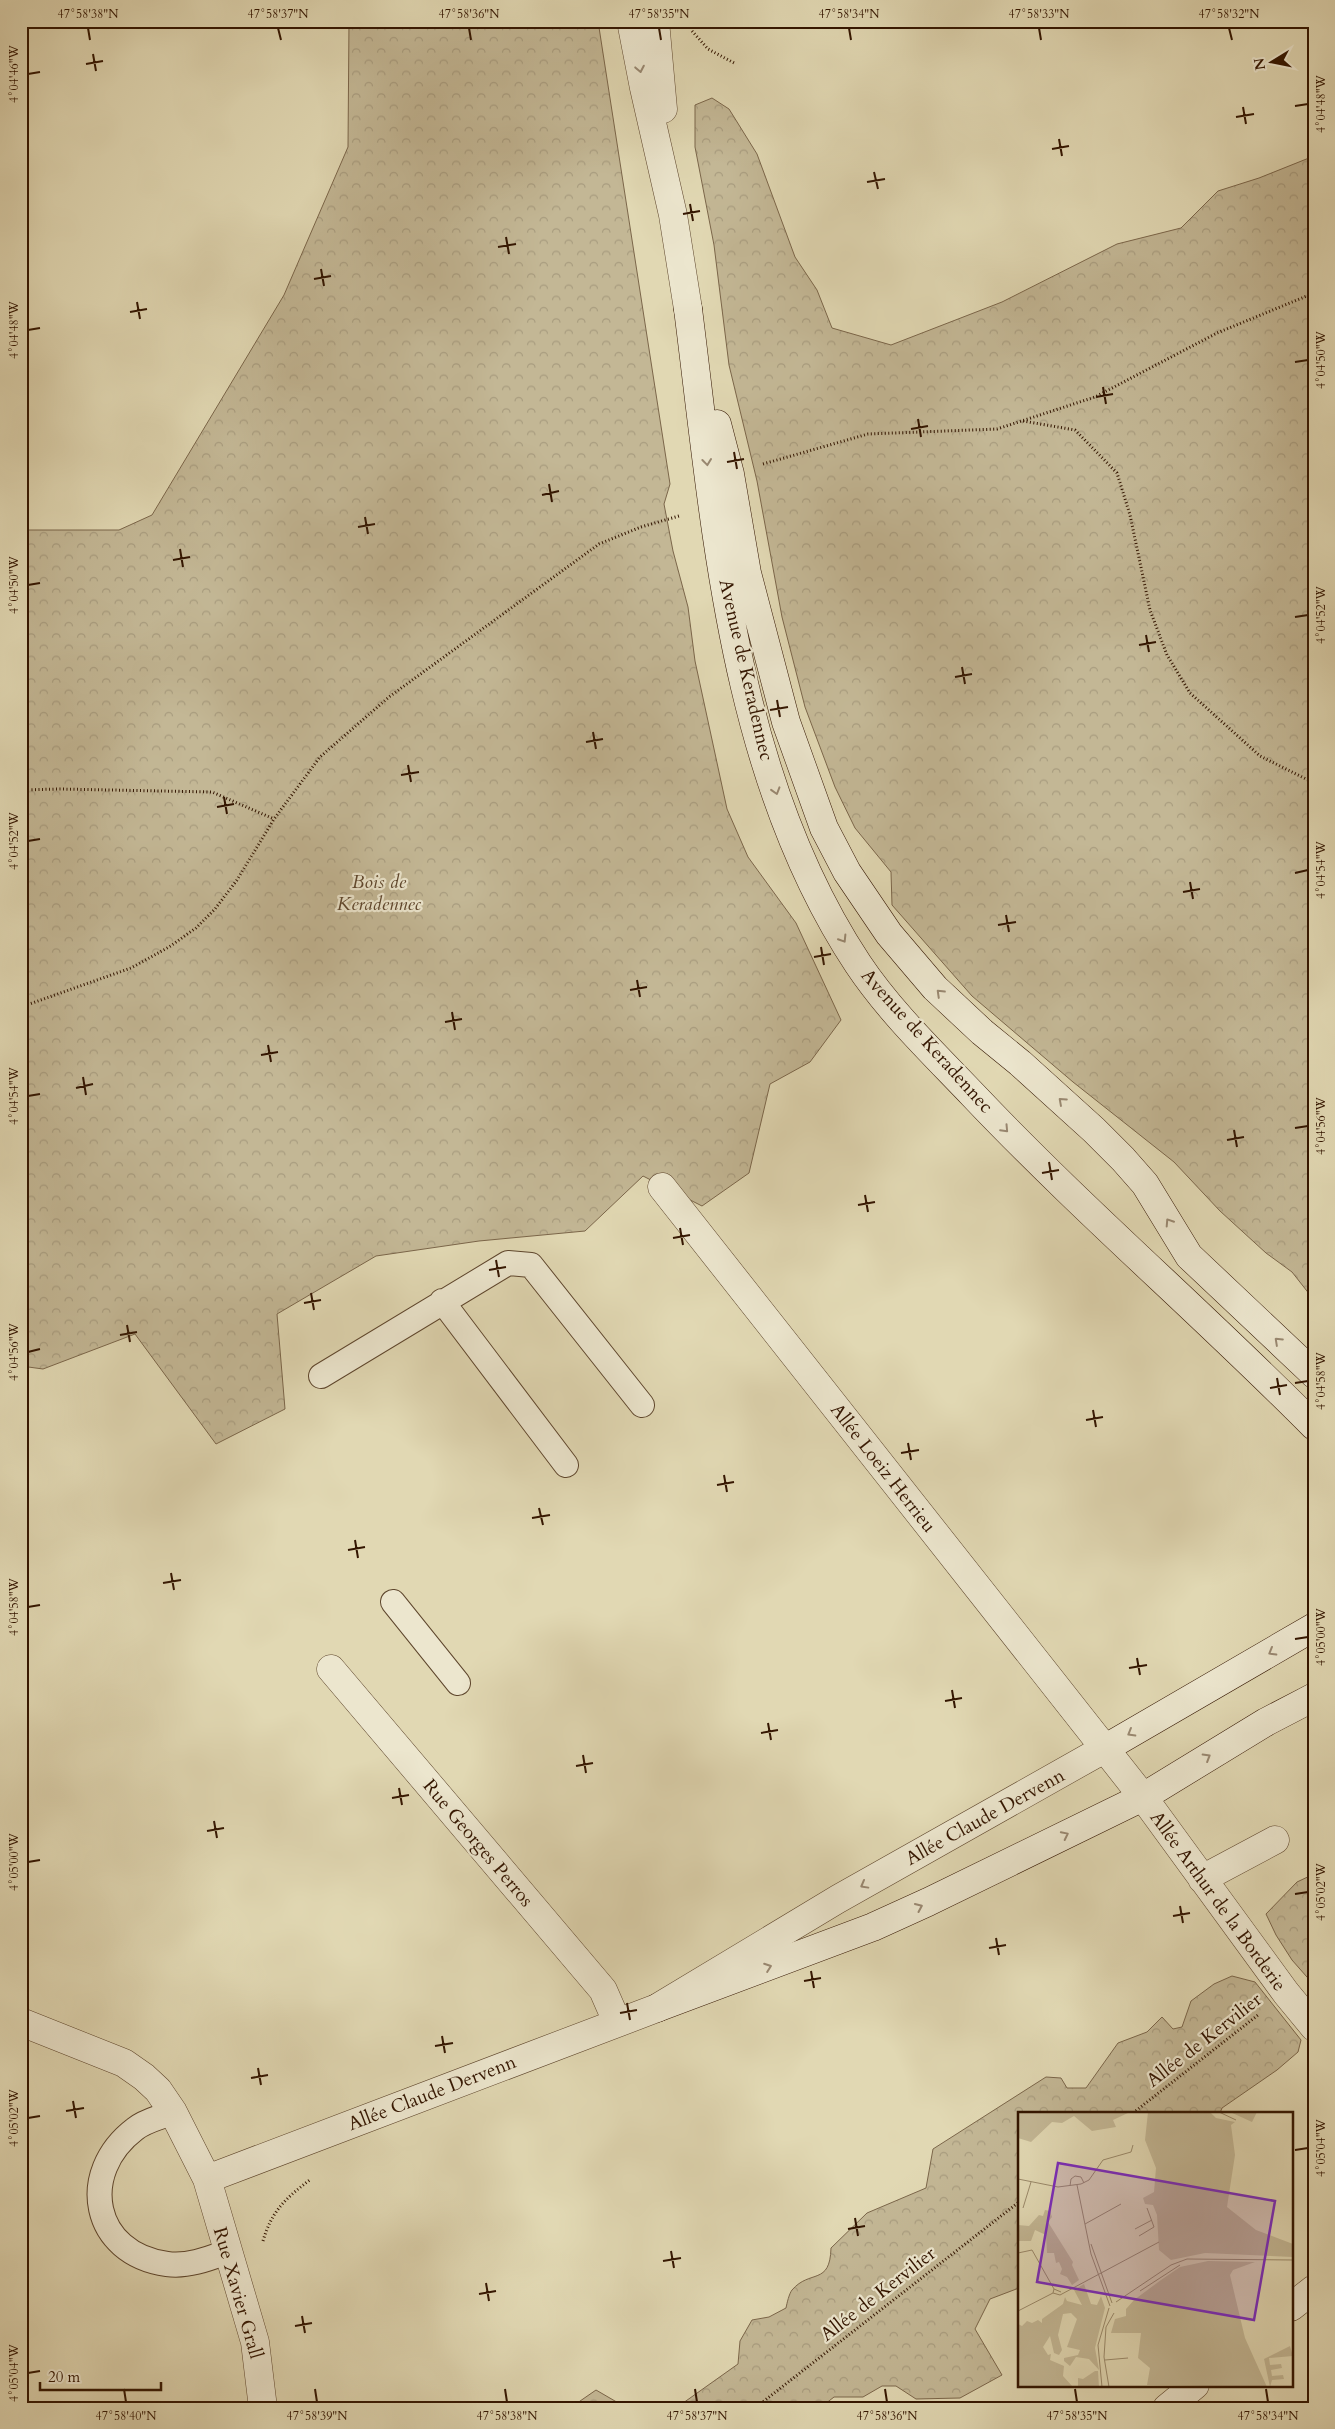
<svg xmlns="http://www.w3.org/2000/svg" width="1335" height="2429" font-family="Cardo,serif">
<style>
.forest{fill:url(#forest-crowns);stroke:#7b664a}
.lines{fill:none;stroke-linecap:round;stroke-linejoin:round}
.lane-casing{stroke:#5e462d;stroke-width:26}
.street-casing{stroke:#5e462d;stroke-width:29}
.secondary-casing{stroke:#331500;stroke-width:29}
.path{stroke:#331500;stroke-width:3;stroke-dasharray:1 2.5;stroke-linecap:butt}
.lane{stroke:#ece6ce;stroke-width:24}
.street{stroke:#ece6ce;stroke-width:28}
.secondary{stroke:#ece6ce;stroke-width:28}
.oneway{stroke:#998871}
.ticks{fill:none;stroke:#331500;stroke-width:2}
.labels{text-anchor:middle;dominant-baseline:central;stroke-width:4.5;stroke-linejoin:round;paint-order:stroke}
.street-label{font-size:19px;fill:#331500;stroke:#ece6ce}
.park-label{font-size:19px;font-style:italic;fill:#5e462d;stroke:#ece6ce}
.inset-road{fill:none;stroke:#9b8a6b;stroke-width:1}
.view{fill:#7b2cbf;fill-opacity:0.15;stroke:#7b2cbf;stroke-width:2.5}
.inset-edge{fill:none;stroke:#331500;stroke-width:2.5}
.neatline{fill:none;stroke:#331500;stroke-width:2}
.ticks-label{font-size:12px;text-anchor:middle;fill:#331500}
</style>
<defs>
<pattern id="forest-crowns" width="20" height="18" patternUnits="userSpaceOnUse" patternTransform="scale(1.25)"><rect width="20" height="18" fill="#c3b795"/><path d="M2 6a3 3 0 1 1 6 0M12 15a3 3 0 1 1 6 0" fill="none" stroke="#a89c7f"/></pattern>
</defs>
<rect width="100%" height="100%" fill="#e1d8b3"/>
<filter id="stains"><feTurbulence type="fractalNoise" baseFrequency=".004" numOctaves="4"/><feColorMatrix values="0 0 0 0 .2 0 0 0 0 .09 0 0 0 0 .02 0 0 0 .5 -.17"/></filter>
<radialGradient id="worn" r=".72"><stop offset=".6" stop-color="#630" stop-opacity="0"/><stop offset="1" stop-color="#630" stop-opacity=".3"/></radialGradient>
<path class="forest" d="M349 21H598L670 484 664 504 673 551 688 607 695 661 727 809 748 857 796 923 841 1020 810 1062 770 1084 749 1173 702 1206 643 1176 585 1231 479 1241 376 1256 277 1314 285 1409 216 1444 135 1334 43 1369 21 1366V530H119L152 515 284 295 348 147Z
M712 98 729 109 757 154 795 257 817 290 832 328 891 345 1002 302 1117 244 1181 228 1218 191 1259 178 1314 156V1300L1292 1272 1266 1253 1220 1211 1174 1162 1073 1082 972 996 892 905 891 872 855 828 835 787 805 707 782 617 757 481 729 365 714 245 695 147V105Z
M1314 1874V1985L1292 1960 1276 1935 1266 1914 1297 1882Z
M1232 1976 1255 1982 1301 2040 1298 2052 1277 2070 1222 2108 1220 2113H1019V2288L990 2299 975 2329 1002 2375 960 2398 916 2399 896 2386H882L863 2397H834L820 2408H676L738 2364 740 2341 752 2320 769 2317 786 2308C787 2303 789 2294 792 2290 810 2269 830 2286 831 2248L867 2213 926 2188 933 2149 1046 2077 1061 2078 1067 2088H1086L1118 2043 1147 2032 1162 2017 1173 2029 1182 2027 1191 2001 1214 1984Z
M596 2390 627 2408H628H570Z"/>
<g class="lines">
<defs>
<path id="lane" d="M442 1301 566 1465
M321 1376 508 1263 531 1265 642 1405
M393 1602 458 1683
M173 2112C160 2118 146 2120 135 2129 77 2173 92 2254 167 2264 187 2267 208 2259 227 2252"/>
<path id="street" d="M631 21 644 88 673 215 688 309
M655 21 663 109
M662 1187 1143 1797 1286 1993 1314 2027
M331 1669 603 1990 617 2022
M1202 1879 1275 1840
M21 2022 124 2063 144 2077 158 2090 173 2112 207 2179 255 2342 263 2408
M207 2179 657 2008 838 1899 1104 1749
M1291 2307 1314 2289
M1167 2408 1195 2385"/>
<path id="secondary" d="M688 309C716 529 732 774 858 964 890 1012 933 1053 973 1095 1082 1210 1202 1313 1314 1426
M717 424 730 474 747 573 786 722 824 828 847 872 889 934 935 988 982 1032 1020 1063 1094 1130 1123 1159 1145 1184 1189 1256 1314 1374
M1104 1749 1314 1627
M657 2008 873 1927 928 1902 1143 1797 1266 1722 1314 1697"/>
</defs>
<use href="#lane" class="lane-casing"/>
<use href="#street" class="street-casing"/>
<use href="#secondary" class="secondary-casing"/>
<path class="path" d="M692 31 708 49 736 64
M1023 421 1075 430 1117 473 1130 515 1150 610 1167 655 1190 693 1260 756 1314 783
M763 464 868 434 997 429 1095 397 1217 333 1314 293
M21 790 60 789 212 792 274 819
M21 1007 131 968 169 947 196 928 215 909 237 880 274 819 320 757 389 697 599 544 641 527 679 516
M1133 2113 1258 2015
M263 2241C272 2210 286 2198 311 2179
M755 2408 1019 2202"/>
<use href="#lane" class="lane"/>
<use href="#street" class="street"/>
<use href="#secondary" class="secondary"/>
</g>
<defs><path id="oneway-chevron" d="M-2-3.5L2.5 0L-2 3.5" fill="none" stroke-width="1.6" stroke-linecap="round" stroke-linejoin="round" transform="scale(1.25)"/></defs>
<g class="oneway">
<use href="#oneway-chevron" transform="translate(640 69) rotate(79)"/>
<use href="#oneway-chevron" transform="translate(707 462) rotate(83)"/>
<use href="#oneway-chevron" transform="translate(776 791) rotate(73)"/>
<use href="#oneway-chevron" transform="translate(843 939) rotate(58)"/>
<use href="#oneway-chevron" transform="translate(940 993) rotate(-136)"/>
<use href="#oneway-chevron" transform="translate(1062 1101) rotate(-138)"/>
<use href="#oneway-chevron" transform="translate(1005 1129) rotate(47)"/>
<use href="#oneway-chevron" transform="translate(1169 1222) rotate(-123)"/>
<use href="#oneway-chevron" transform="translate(1278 1341) rotate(-137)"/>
<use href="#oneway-chevron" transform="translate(1272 1652) rotate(150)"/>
<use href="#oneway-chevron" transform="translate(1131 1733) rotate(150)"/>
<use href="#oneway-chevron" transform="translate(1207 1757) rotate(-31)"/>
<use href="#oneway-chevron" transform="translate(1065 1835) rotate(-26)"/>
<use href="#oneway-chevron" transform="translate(864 1885) rotate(151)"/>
<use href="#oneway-chevron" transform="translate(919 1907) rotate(-24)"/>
<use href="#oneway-chevron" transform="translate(768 1967) rotate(-20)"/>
</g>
<path class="ticks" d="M88 28 90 40M278 28 281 40M469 28 471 40M659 28 661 40M849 28 851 40M1039 28 1041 40M1229 28 1232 40M93 54 96 71M86 64 103 61M28 74 40 72M1295 106 1308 104M1243 107 1246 124M1236 117 1254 114M1059 139 1062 156M1052 149 1069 146M874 172 878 189M867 182 885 179M690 204 693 221M683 214 700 211M506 237 509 254M498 247 516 244M321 269 324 286M314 279 331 276M137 302 140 319M130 312 147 309M28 330 40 328M1295 362 1308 360M1103 387 1106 404M1096 397 1113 394M918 419 921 437M911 429 928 426M734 452 737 469M727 462 744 459M549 484 552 502M542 495 559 491M365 517 368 534M358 527 375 524M180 549 183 567M173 560 190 557M28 585 40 583M1295 617 1308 615M1146 635 1149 652M1139 645 1156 642M962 667 965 684M955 677 972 674M777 700 780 717M770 710 788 707M593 732 596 749M586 742 603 739M408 765 411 782M401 775 419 772M224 797 227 814M217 807 234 804M28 841 40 839M1295 873 1308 870M1190 882 1193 899M1183 892 1200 889M1006 915 1009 932M998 925 1016 922M821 947 824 965M814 957 831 954M637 980 640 997M630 990 647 987M452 1012 455 1030M445 1022 462 1019M268 1045 271 1062M261 1055 278 1052M83 1077 86 1095M76 1088 93 1084M28 1096 40 1094M1295 1128 1308 1126M1234 1130 1237 1147M1227 1140 1244 1137M1049 1162 1052 1180M1042 1173 1059 1170M865 1195 868 1212M858 1205 875 1202M680 1228 683 1245M673 1238 690 1235M496 1260 499 1277M489 1270 506 1267M311 1293 314 1310M304 1303 321 1300M127 1325 130 1342M120 1335 137 1332M28 1352 40 1349M1277 1378 1280 1395M1295 1383 1308 1381M1270 1388 1287 1385M1093 1410 1096 1427M1086 1420 1103 1417M908 1443 911 1460M901 1453 919 1450M724 1475 727 1492M717 1485 734 1482M539 1508 543 1525M532 1518 550 1515M355 1540 358 1558M348 1550 365 1547M171 1573 174 1590M163 1583 181 1580M28 1607 40 1605M1295 1639 1308 1637M1137 1658 1140 1675M1129 1668 1147 1665M952 1690 955 1708M945 1701 962 1698M768 1723 771 1740M761 1733 778 1730M583 1755 586 1773M576 1766 593 1763M399 1788 402 1805M392 1798 409 1795M214 1821 217 1838M207 1831 224 1828M28 1862 40 1860M1295 1894 1308 1892M1180 1906 1183 1923M1173 1916 1190 1913M996 1938 999 1955M989 1948 1006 1945M811 1971 814 1988M804 1981 821 1978M627 2003 630 2020M620 2013 637 2010M442 2036 445 2053M435 2046 453 2043M258 2068 261 2085M251 2078 268 2075M73 2101 76 2118M66 2111 84 2108M28 2118 40 2116M1295 2150 1308 2148M855 2218 858 2236M848 2229 865 2226M671 2251 674 2268M663 2261 681 2258M486 2283 489 2301M479 2294 496 2291M302 2316 305 2333M295 2326 312 2323M28 2373 40 2371M124 2389 126 2402M315 2389 317 2402M505 2389 507 2402M695 2389 697 2402M885 2389 887 2402M1075 2389 1077 2402M1266 2389 1268 2402"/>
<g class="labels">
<g class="street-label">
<text transform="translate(746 670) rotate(77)">Avenue de Keradennec</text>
<text transform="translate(927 1041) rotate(48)">Avenue de Keradennec</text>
<text transform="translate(883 1468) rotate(52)">Allée Loeiz Herrieu</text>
<text transform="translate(985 1817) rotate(-29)">Allée Claude Dervenn</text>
<text transform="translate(478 1843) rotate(50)">Rue Georges Perros</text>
<text transform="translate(1218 1901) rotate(54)">Allée Arthur de la Borderie</text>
<text transform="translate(1204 2040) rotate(-38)">Allée de Kervilier</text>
<text transform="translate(432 2093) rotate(-21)">Allée Claude Dervenn</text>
<text transform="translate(238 2293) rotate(74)">Rue Xavier Grall</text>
<text transform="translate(878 2294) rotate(-38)">Allée de Kervilier</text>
</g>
<g class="park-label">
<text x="379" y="882">Bois de<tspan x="379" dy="22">Keradennec</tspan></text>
</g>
</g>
<g transform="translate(1018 2112)">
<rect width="275" height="275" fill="#e1d8b3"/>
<path d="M272 234 275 244 251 246 252 253 263 252 264 256 253 258 254 264 265 263 266 267 254 268 252 275 246 247Z" fill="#c3b795"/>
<path d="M0 0H112L95 8 98 15 74 19 56 4 44 11 34 10 13 30 0 26ZM130 0H192L198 6 217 10 213 13 217 43 209 95 238 118 275 132V145L187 141 153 148 141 138 139 103 135 93 127 92 125 86 136 80 138 56 127 28ZM212 0H239L234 10ZM27 98 32 99 34 105 30 110 55 150 54 153 61 168 54 173 49 165 42 162 44 157 41 150 38 151 36 141H29L28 123 17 118 13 129H0V113L11 114 21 103 25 104ZM190 149 237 150 215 158 212 163 227 226 249 275 129 273 132 256 120 246 123 221H93L97 207 108 204V197L116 188 143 168 162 155ZM66 172 73 192 79 193 83 184 87 196 77 236 81 258 71 247 58 245 52 254 46 249V246L60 243 62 238 49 235 59 207 53 201 45 202 40 223 44 238 41 243 36 241 32 224 25 235 30 243 33 242 32 248 46 254 45 264 55 275H0V212L4 214 9 209 14 211 20 208 24 211V207L45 192 47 185 49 189 64 193 56 178ZM77 259H80L81 275 60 274V266L65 267Z" fill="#c3b795"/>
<path class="inset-road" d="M201 0 218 8M0 67 40 75 63 72 71 68 85 48 113 40 115 33M59 73 73 142 92 194M52 74 53 67 57 64 63 65 66 71M5 96 13 70M67 112 103 92M117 117 134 108M121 124 136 115 129 96M73 132 94 191M0 141 14 138 36 177M122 179 162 153M43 180 36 177 35 181 42 183 141 130M98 190 153 153 169 147 275 148M0 199 35 181M87 248 110 246M84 275 80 233 91 196M91 275 86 245 88 215 96 201"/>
<path class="view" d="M40 51 257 89 236 208 19 170Z"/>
<rect width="275" height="275" class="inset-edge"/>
</g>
<rect width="1335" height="2429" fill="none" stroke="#e1d8b3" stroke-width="55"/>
<g transform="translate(1272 62) rotate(260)" stroke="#ece6ce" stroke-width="4" paint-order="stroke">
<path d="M0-4L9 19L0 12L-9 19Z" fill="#331500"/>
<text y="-8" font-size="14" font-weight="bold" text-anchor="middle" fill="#331500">N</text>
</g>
<path d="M40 2382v8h121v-8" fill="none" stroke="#331500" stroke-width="2.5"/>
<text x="48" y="2382" font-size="15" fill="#331500" stroke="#ece6ce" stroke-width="4" paint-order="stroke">20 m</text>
<rect x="28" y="28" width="1280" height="2374" class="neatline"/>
<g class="ticks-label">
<text x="88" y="18">47°58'38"N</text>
<text x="278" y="18">47°58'37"N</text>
<text x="469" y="18">47°58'36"N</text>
<text x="659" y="18">47°58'35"N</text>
<text x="849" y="18">47°58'34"N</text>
<text x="1039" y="18">47°58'33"N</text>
<text x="1229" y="18">47°58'32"N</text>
<text transform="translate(14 74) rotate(-90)" y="4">4°04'46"W</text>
<text transform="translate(1321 104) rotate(-90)" y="4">4°04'48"W</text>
<text transform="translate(14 330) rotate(-90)" y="4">4°04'48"W</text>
<text transform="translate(1321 360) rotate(-90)" y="4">4°04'50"W</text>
<text transform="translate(14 585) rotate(-90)" y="4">4°04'50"W</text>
<text transform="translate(1321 615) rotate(-90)" y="4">4°04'52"W</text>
<text transform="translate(14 841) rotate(-90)" y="4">4°04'52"W</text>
<text transform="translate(1321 870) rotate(-90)" y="4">4°04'54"W</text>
<text transform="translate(14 1096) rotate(-90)" y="4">4°04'54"W</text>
<text transform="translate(1321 1126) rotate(-90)" y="4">4°04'56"W</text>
<text transform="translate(14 1352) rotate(-90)" y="4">4°04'56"W</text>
<text transform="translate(1321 1381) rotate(-90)" y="4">4°04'58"W</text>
<text transform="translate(14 1607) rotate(-90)" y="4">4°04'58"W</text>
<text transform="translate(1321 1637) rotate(-90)" y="4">4°05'00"W</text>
<text transform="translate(14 1862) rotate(-90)" y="4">4°05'00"W</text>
<text transform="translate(1321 1892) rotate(-90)" y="4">4°05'02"W</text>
<text transform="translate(14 2118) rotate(-90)" y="4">4°05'02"W</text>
<text transform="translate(1321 2148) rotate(-90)" y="4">4°05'04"W</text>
<text transform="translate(14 2373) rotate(-90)" y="4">4°05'04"W</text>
<text x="126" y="2420">47°58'40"N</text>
<text x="317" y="2420">47°58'39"N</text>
<text x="507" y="2420">47°58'38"N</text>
<text x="697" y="2420">47°58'37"N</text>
<text x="887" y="2420">47°58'36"N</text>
<text x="1077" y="2420">47°58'35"N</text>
<text x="1268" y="2420">47°58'34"N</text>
</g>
<rect width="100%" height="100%" filter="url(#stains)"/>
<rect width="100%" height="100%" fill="url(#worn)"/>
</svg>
